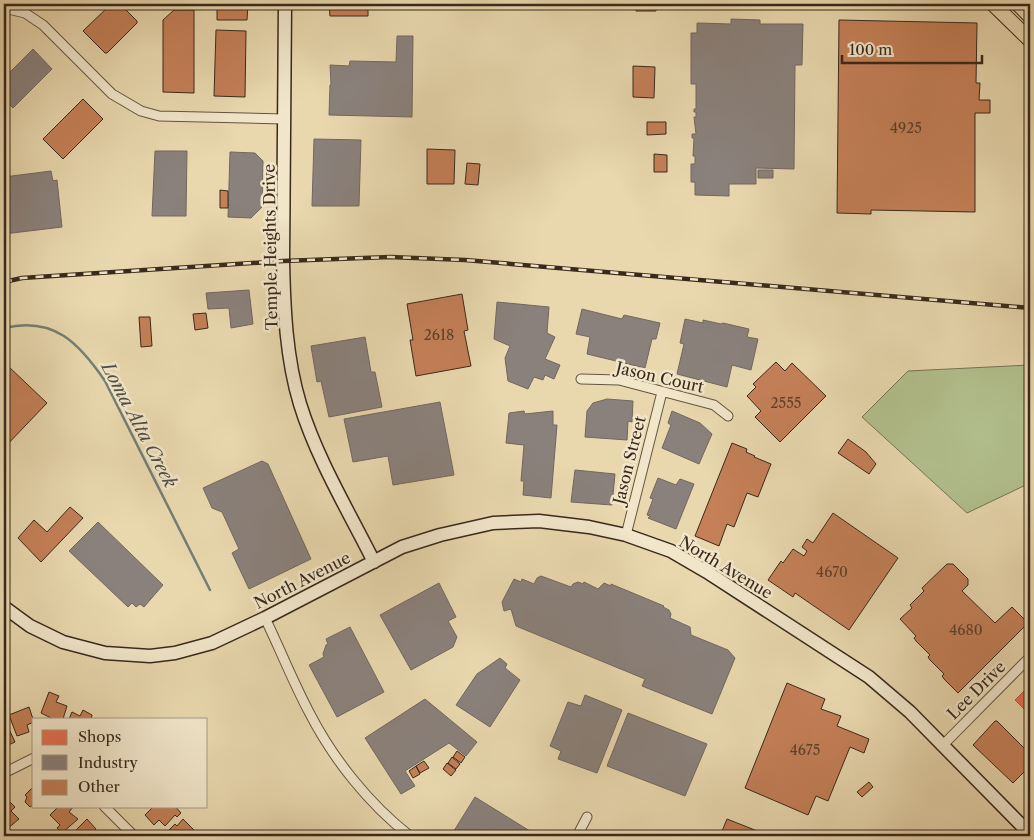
<svg xmlns="http://www.w3.org/2000/svg" width="1034" height="840" font-family="'Libre Caslon Text',serif">
<style>
.green{fill:#b2c08e;stroke:#767455}
.shops{fill:#e76f51;stroke:#b35a41}
.industry{fill:#8a817c;stroke:#72675f}
.lines{fill:none;stroke-linecap:round;stroke-linejoin:round}
.stream{stroke:#737f77;stroke-width:2.5}
.building{fill:#c58058;stroke:#39291c}
.street-casing{stroke:#655540;stroke-width:11}
.secondary-casing{stroke:#39291c;stroke-width:15}
.primary-casing{stroke:#39291c;stroke-width:16}
.street{stroke:#f1e6ca;stroke-width:9}
.secondary{stroke:#f1e6ca;stroke-width:12}
.primary{stroke:#e9d8ae;stroke-width:14}
.rail-casing{stroke:#39291c;stroke-width:4.5}
.rail{stroke:#f1e6ca;stroke-width:2.5;stroke-dasharray:8;stroke-linecap:butt}
.labels{text-anchor:middle;dominant-baseline:central;stroke-width:5;stroke-linejoin:round;paint-order:stroke}
.number-label{font-size:14px;fill:#5c3f2b}
.street-label{font-size:16px;fill:#39291c;stroke:#f1e6ca}
.water-label{font-size:18px;font-style:italic;fill:#514d42;stroke:#f1e6ca}
</style>
<rect width="100%" height="100%" fill="#e9d8ae"/>
<filter id="stains"><feTurbulence type="fractalNoise" baseFrequency=".004" numOctaves="4"/><feColorMatrix values="0 0 0 0 .2 0 0 0 0 .09 0 0 0 0 .02 0 0 0 .5 -.17"/></filter>
<radialGradient id="worn" r=".72"><stop offset=".6" stop-color="#630" stop-opacity="0"/><stop offset="1" stop-color="#630" stop-opacity=".3"/></radialGradient>
<path class="green" d="M1030 365V483L967 513 862 417 908 371Z"/>
<path class="shops" d="M1030 685V715L1015 700Z"/>
<path class="industry" d="M731 19 760 20V24H803L802 65H795L794 169 756 168V184H729V196L695 195V182H691V164H695V156H693L694 138H692V134H696L694 117H696V112H694V109H696V84H691V33H697V23L731 24Z
M397 36H413L412 117 329 115 330 85 331 84 330 65 349 66 350 61 396 62Z
M33 49 52 69 13 108 4 99V78Z
M314 139 361 140 359 206H312Z
M155 151H187L186 216H152Z
M230 152 255 153 263 161 262 207 251 218 228 217Z
M758 170H773V178H758Z
M51 171 53 181 57 180 62 227 4 234V177Z
M249 290 253 324 231 328 229 308 208 309 206 293Z
M497 302 549 307 547 333 555 337 545 359 560 365 554 379 545 375 543 380 534 377 528 389 508 381 505 358 510 346 494 339Z
M582 309 622 319 624 315 660 323 656 339H652L645 368 587 354 590 337 576 334Z
M685 319 703 323V320L721 324 723 323 749 329 747 337 758 339 751 370 732 365 727 387 677 374 684 344 680 343Z
M365 337 371 372H375L382 407 329 417 321 381 317 382 311 346Z
M607 399 633 401 632 422 628 421 627 440 585 437 587 411 593 403Z
M440 402 454 475 393 485 388 456 353 462 344 419Z
M524 411 525 414 553 411V425H557L551 498 523 495 524 481H521L524 445 506 443 509 413Z
M672 411 700 423 712 434 699 464 662 448 671 425 668 423Z
M262 461 268 464 311 559 249 589 232 553 239 549 222 512 212 508 203 488Z
M575 470 615 474 612 505 571 502Z
M658 478 676 485 680 479 694 484 676 529 648 518 650 516 647 515 653 499 650 498Z
M98 522 163 585 144 607 140 604 136 607 132 603 128 607 69 551Z
M541 576 571 587 573 584 578 582 583 584 584 582 598 589 604 583 611 586V584L664 606 663 607 669 610 671 614 670 618 690 627 691 635 728 650 735 658 712 714 642 686 645 679 516 626 511 609 504 611 502 602 514 579 521 582 522 579 534 584 537 578Z
M439 583 456 617 448 621 457 637 453 647 411 670 380 615Z
M350 627 384 692 337 717 309 665 324 657 323 654 326 645 328 644 326 639Z
M500 658 507 664 505 668 520 680 490 727 456 705 477 674Z
M585 695 622 710 597 773 558 759 561 751 550 746 568 702 581 706Z
M425 699 477 742 466 756 449 743 405 771 415 786 401 794 365 738Z
M628 713 707 744 685 796 607 766Z
M475 797 538 836H455L452 834Z"/>
<g class="lines">
<path class="stream" d="M4 328C54 316 79 343 105 381L210 590"/>
</g>
<path class="building" d="M111 4H120L137 21V23L107 53H105L83 31Z
M217 4H248L247 20H217Z
M329 4H415V8H368V16H330Z
M636 4H660V6H656V11H636Z
M174 10H194V93L163 92V20Z
M839 20 977 23 976 83H980L979 100H990V113H975V212L871 210V214L837 213Z
M216 30 246 31 245 97 214 96Z
M633 66 655 67 654 98 633 97Z
M83 99 103 119 63 159 43 139Z
M647 122H666V134L647 135Z
M427 149 455 150 454 184H427Z
M654 154 667 155V172H654Z
M467 163 480 164 478 185 465 184Z
M220 190 228 191V208H220Z
M462 294 468 330 464 331 471 366 416 376 410 340H413L407 304Z
M206 313 208 328 195 330 193 314Z
M139 317H150L152 346 141 347Z
M776 362 785 371 792 363 826 396 780 442 755 417 761 411 747 396 756 387 753 384Z
M7 365 47 403 4 448V369Z
M848 439 866 452 876 464 869 474 838 453Z
M732 443 747 449 746 452 755 456 754 457 771 464 758 497 747 493 734 527 727 524 719 546 695 536Z
M70 507 83 518 41 562 18 538 34 520 47 532Z
M833 513 898 558 849 630 795 593 793 597 768 580 781 561 783 563 793 549 804 556 807 551 802 547 807 539 813 543Z
M947 564H953L968 579V585L962 591 995 623 1012 607 1028 623 958 693 944 679 942 676 944 674 930 660 928 657 930 655 916 641 914 638 916 636 900 619 912 608 910 605 924 591 922 588Z
M787 683 825 699 821 709 841 716 837 726 869 739 864 753 850 747 828 801 816 796 808 815 745 788Z
M49 692 59 696 56 702 67 706 63 719H51V718L41 713Z
M29 707 34 722 27 725 29 732 17 736 9 715Z
M83 710 92 715 91 719H69L72 712 80 716Z
M995 721H997L1030 754V766L1013 783 973 745Z
M4 725 5 728 8 727 15 742 4 747Z
M457 751 465 757 461 763 453 757Z
M452 757 460 764 456 769 448 763Z
M424 761 429 768 420 773 416 766Z
M447 763 456 770 451 776 443 769Z
M416 766 420 774 413 778 409 771Z
M869 782 873 787 862 797 857 792Z
M33 787 34 804 30 807 25 802 27 797 25 795Z
M10 802 15 807 11 811 19 819 7 829 9 831 4 836V803L7 806Z
M59 806H74L69 812 78 819 62 833 57 828 60 825 50 815Z
M154 806H175L181 813 177 817 175 815 165 826 159 820 154 825 145 815Z
M87 819 96 829 90 836H73L78 832 76 830Z
M183 819 198 834 195 836 164 835 175 824 177 826Z
M727 819 770 836H720Z"/>
<g class="lines">
<defs>
<path id="street" d="M4 8 25 13 43 25 112 94 141 111 159 116 284 119
M581 379 619 380 714 405 728 416
M626 535 662 392
M265 618C280 649 293 682 309 712 333 759 369 804 410 836
M943 745 1030 657
M4 773 34 758
M104 806 134 836
M577 836 587 817"/>
<path id="secondary" d="M285 4 283 261C284 308 286 358 300 404 317 459 348 510 374 562
M4 607 30 626 63 642 105 653 150 656 175 653 212 643 265 618 402 547 440 535 493 523 539 521 589 527 626 535 671 551 707 572 869 677 910 712 1030 834"/>
<path id="primary" d="M993 4 1030 40
M1018 4 1030 16"/>
</defs>
<use href="#street" class="street-casing"/>
<use href="#secondary" class="secondary-casing"/>
<use href="#primary" class="primary-casing"/>
<use href="#street" class="street"/>
<use href="#secondary" class="secondary"/>
<use href="#primary" class="primary"/>
<defs>
<path id="rail" d="M4 282 22 278 283 261 390 257 465 260 1030 308"/>
</defs>
<use href="#rail" class="rail-casing"/>
<use href="#rail" class="rail"/>
</g>
<g class="labels">
<g class="number-label">
<text x="906" y="128">4925</text>
<text x="439" y="335">2618</text>
<text x="786" y="403">2555</text>
<text x="832" y="572">4670</text>
<text x="966" y="630">4680</text>
<text x="805" y="750">4675</text>
</g>
<g class="street-label">
<text transform="translate(270 247) rotate(-91)">Temple Heights Drive</text>
<text transform="translate(660 377) rotate(13)">Jason Court</text>
<text transform="translate(629 460) rotate(-76)">Jason Street</text>
<text transform="translate(726 567) rotate(31)">North Avenue</text>
<text transform="translate(302 580) rotate(-27)">North Avenue</text>
<text transform="translate(976 690) rotate(-45)">Lee Drive</text>
</g>
<g class="water-label">
<text transform="translate(139 425) rotate(62)">Loma Alta Creek</text>
</g>
</g>
<rect width="1034" height="840" fill="none" stroke="#e9d8ae" stroke-width="20"/>
<rect x="5" y="5" width="1024" height="830" fill="none" stroke="#39291c" stroke-width="2.5"/>
<rect x="10" y="10" width="1014" height="820" fill="none" stroke="#39291c"/>
<rect x="32" y="718" width="175" height="90" fill="#f1e6ca" stroke="#a79a84"/>
<rect x="42" y="730" width="25" height="15" fill="#e76f51" stroke="#a79a84"/>
<text x="78" y="742" font-size="15" fill="#39291c">Shops</text>
<rect x="42" y="755" width="25" height="15" fill="#8a817c" stroke="#a79a84"/>
<text x="78" y="768" font-size="15" fill="#39291c">Industry</text>
<rect x="42" y="780" width="25" height="15" fill="#c58058" stroke="#a79a84"/>
<text x="78" y="792" font-size="15" fill="#39291c">Other</text>
<path d="M842 55v8h140v-8" fill="none" stroke="#39291c" stroke-width="2.5"/>
<text x="849" y="55" font-size="15" fill="#39291c" stroke="#f1e6ca" stroke-width="4" paint-order="stroke">100 m</text>
<rect width="100%" height="100%" filter="url(#stains)"/>
<rect width="100%" height="100%" fill="url(#worn)"/>
</svg>
